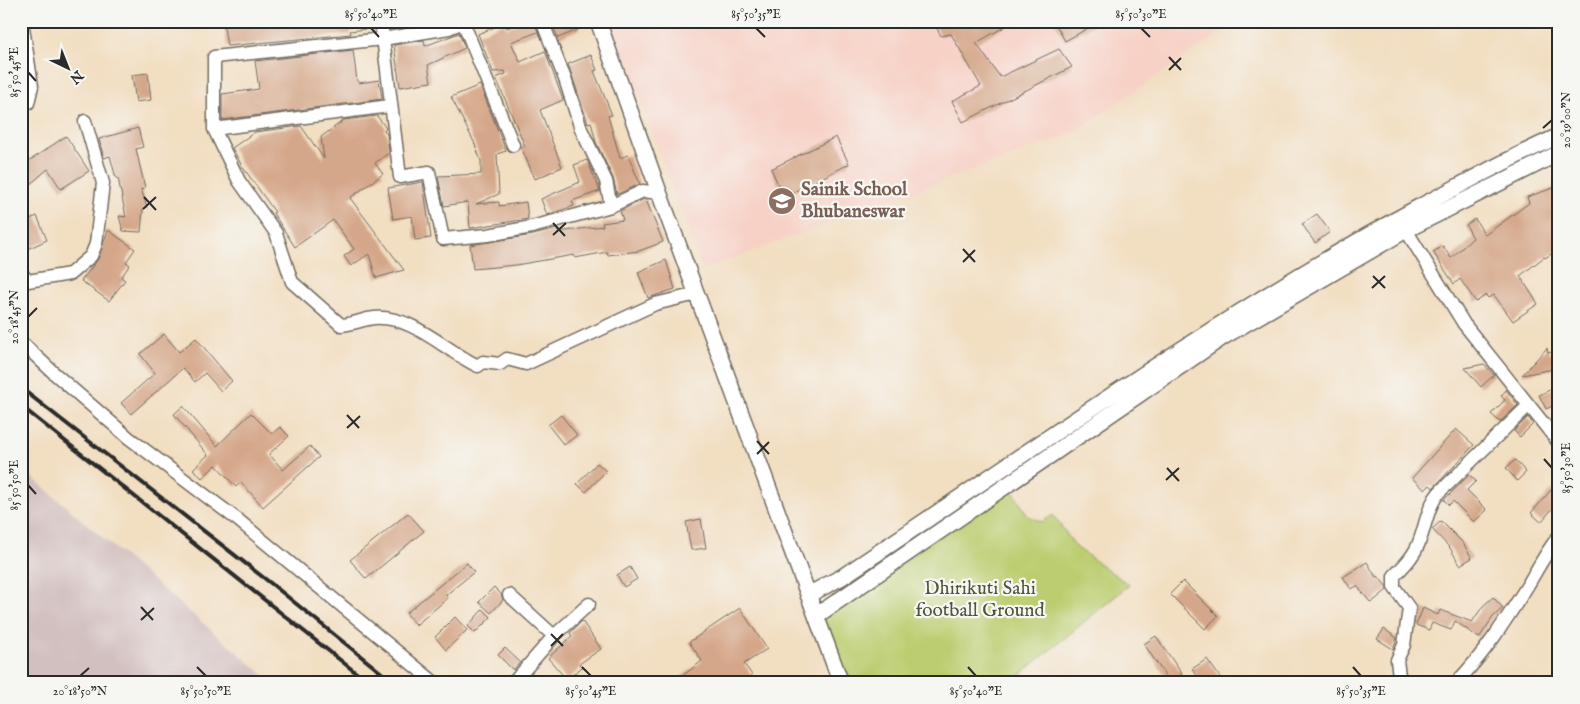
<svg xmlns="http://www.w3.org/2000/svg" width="1580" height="704" font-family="'IM FELL English',serif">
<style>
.built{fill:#f7d1c6}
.industrial{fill:#d2bfbf}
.green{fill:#bbcd70;stroke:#737c4e}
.building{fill:#d5a78a}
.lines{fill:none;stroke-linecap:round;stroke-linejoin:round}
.minor-casing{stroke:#716a60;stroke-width:15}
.tertiary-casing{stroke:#716a60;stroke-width:18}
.minor{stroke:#fff;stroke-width:12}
.tertiary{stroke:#fff;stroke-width:15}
.rail{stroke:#2b2b2b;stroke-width:4}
.ticks{fill:none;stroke:#2b2b2b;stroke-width:2}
.labels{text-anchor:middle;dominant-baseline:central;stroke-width:4.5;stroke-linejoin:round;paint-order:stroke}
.education-label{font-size:19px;font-weight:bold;fill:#785e54;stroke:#f6f6f2;text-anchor:start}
.park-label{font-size:19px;fill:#4f543c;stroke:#f6f6f2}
.neatline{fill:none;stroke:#2b2b2b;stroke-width:2}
.ticks-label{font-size:12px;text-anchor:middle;fill:#2b2b2b}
</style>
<rect width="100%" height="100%" fill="#f6f6f2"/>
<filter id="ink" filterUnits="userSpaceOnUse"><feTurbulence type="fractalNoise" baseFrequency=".02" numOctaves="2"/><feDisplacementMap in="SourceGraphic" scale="10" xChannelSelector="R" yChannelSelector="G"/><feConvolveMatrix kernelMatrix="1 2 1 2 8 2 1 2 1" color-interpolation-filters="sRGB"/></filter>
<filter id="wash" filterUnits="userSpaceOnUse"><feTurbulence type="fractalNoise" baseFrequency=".0096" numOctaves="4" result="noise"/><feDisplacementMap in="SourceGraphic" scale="20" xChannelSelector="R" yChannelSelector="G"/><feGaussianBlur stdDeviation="1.12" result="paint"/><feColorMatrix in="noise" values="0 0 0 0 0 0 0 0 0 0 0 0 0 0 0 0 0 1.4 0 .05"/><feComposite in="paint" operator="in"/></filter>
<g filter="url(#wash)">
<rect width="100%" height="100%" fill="#f2dec1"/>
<path class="built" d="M612 21H1238L1073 133 702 270Z"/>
<path class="industrial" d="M21 468 273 683H21Z"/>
<path class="green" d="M1007 482 1028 516 1042 522 1053 515 1076 547 1129 585 1010 683H845L819 607Z"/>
<g id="blocks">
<path class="building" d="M223 21H373L374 28 350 31 351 34 227 46Z
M525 21H534L538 32 511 42 520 62 545 51 563 100 540 110 562 167 535 179 521 147 525 146 496 78 506 74 505 71 493 72 478 34 504 23 507 28Z
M551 21H577L580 29 558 38Z
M933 21H963L965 26 974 21H1015L976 43 1000 77 1059 49 1072 67 963 122 952 101 981 86 951 34 941 36Z
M1054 21H1101L1065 41Z
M459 33 465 48 428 65 431 82 400 87 394 45 424 40 425 46Z
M353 50 357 81 359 83 379 80 382 99 222 120V94L259 89 255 61Z
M591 55 597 70 594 71 612 115 608 116 620 158 628 155 640 184 617 194 613 178 596 142 591 122 588 123 568 64Z
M148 73 151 100 136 102 132 75Z
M480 85 506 151 497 154 499 194 476 204 499 202V206L526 202 528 219 470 228 468 202 444 206 438 176 481 174V161L474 142 451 97Z
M377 116 386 128 384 131 387 134 389 153 375 163 383 174 350 198 404 270 376 278 369 254 351 266 344 256 354 249 333 220 295 247 273 213 275 212 242 166 232 148 255 132 301 126 324 159 321 137 344 120Z
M138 128 143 147 136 149 145 188 141 189 147 207 143 209 141 232 123 231 119 216 126 217 118 178H116L110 156 104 158 99 139Z
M66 136 89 171 61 189 48 169 21 192V152L29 161Z
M836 137 849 164 784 197 771 169Z
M587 160 600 191 572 201 574 206 547 215 541 199 580 182 574 165Z
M423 182 431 238 415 240 412 216 393 219 388 188Z
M1559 186V249L1545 258 1544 257 1520 276 1538 304 1513 321 1494 295 1488 298 1486 295 1476 302 1460 279 1454 284 1433 252 1443 246 1451 258 1473 238 1466 225 1475 219 1485 235 1529 203 1527 197Z
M644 199 646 200 663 242 639 251 608 255 607 252 575 258 574 255 516 265 473 269 470 245 533 235 557 229 558 232 603 226 602 223 623 220 620 211Z
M1317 214 1330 232 1315 243 1302 224Z
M37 216 47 240 21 252V223Z
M108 230 135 249 126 262 130 265 121 277 125 280 109 301 81 281 98 259Z
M666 260 675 289 648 298 638 272Z
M164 334 179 352 196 338 232 381 221 391 205 373 195 382 183 368 131 414 121 403 155 373 140 354Z
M1547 348 1548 353 1559 350V368L1522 375Z
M1484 364 1494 375 1481 387 1465 368Z
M1554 388 1559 403 1546 409 1539 395Z
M1506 390 1518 405 1500 422 1491 414 1505 400 1501 396Z
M183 406 217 446 251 413 272 434 280 427 289 436 269 454 283 470 310 446 319 457 263 507 241 482 236 487 216 465 202 478 193 469 208 455 174 414Z
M561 415 577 435 564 445 548 425Z
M1528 417 1533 424 1520 437 1514 431Z
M1456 429 1474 445 1433 488 1430 485 1425 490 1412 478Z
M1515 460 1526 472 1517 481 1506 468Z
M597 463 606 471 586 492 577 484Z
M1469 475 1476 481 1467 490 1487 510 1474 522 1453 501 1449 505 1444 500Z
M1551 490 1559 497V501L1541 522 1531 513Z
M408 513 424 531 366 579 350 560Z
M701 519 706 548 691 550 686 522Z
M1441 521 1463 543 1472 558 1460 565 1450 548 1432 529Z
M1367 562 1376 577 1378 576 1386 586 1387 590 1371 603 1357 586 1351 589 1343 577Z
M467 563 474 572 446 595 448 598 416 625 406 613Z
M630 567 637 579 624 587 617 575Z
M1183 581 1218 616 1205 629 1170 594Z
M494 587 501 594 503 600 491 613 479 602Z
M1493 597 1503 608 1493 617 1479 638 1455 621 1451 630 1432 623 1429 630 1416 625 1423 608 1438 615 1440 610 1472 622 1483 606Z
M740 608 767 649 744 664 752 675 741 683H673L702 661 689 642Z
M483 609 491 617 475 633 468 626Z
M455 617 467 630 446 650 435 637Z
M582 621 601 649 579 664 582 667 567 680 548 658 572 636 570 633Z
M1384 629 1397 638 1393 649 1377 639Z
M1156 636 1182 674 1170 683 1144 644Z
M505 648 520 662 513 670 498 655Z
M1207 659 1224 683H1203L1192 669Z"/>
</g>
</g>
<g filter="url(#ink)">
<use href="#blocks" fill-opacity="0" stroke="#716a60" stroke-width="1"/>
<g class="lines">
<defs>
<path id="minor" d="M381 21 400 177 429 172 443 239 488 235 532 227 611 206 643 191 659 193
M542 21 565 79 581 129 606 181 611 206
M21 105 28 103 32 86 22 21
M390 106 214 129V57L383 39 449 28 463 22 513 145
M214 129 239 181 276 233 292 282 341 325C353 324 364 319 374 318 413 315 445 351 478 366L483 362 500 364 507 359 526 364 655 304 697 294
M1406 230 1464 324 1559 443
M21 273 28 281 70 274 91 256 96 244 103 183 85 121
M21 342 55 374 129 438 238 520 435 683
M509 595 554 636
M513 683 554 636 589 604
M1405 683 1399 676 1397 660 1404 645 1409 608 1394 587V576C1403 567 1413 557 1418 545 1427 524 1427 500 1447 485L1528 406
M1456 683C1485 653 1504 623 1526 588 1537 570 1546 552 1559 536"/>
<path id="tertiary" d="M598 21 664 206 841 683
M808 595 842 577C1032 450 1218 316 1419 207 1465 183 1511 157 1559 136
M816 616 1223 337 1406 230 1559 153"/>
</defs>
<use href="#minor" class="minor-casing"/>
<use href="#tertiary" class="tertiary-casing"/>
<use href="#minor" class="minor"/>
<use href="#tertiary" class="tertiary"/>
<path class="rail" d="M21 388 273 585 394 683
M21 406 369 683"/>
</g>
</g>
<path class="ticks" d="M371 28 379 37M756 28 765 37M1141 28 1150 37M1169 57 1181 70M1169 70 1181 58M28 72 36 81M1543 128 1552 120M144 197 156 210M143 209 156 197M553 223 565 236M553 235 566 223M963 249 975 262M963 262 975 250M1373 276 1385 288M1372 288 1385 276M28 317 37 308M347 415 359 428M347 428 360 416M757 441 769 454M757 454 769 442M1544 459 1552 468M1167 468 1179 481M1166 480 1179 468M28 485 36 494M141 607 153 620M141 620 154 608M551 634 563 646M551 646 563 634M197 667 206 676M582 667 591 676M968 667 976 676M1353 667 1361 676M80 676 89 668"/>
<defs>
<symbol id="school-disc" viewBox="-11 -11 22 22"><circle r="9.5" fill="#8d6e63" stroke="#f6f6f2"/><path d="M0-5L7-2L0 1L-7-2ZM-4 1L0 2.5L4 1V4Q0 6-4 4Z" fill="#fff"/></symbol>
</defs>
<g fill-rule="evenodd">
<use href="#school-disc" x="766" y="185" width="32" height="32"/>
</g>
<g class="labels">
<g class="education-label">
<text x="801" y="190">Sainik School<tspan x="801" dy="22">Bhubaneswar</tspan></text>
</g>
<g class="park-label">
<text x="980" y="589">Dhirikuti Sahi<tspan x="980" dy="22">football Ground</tspan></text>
</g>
</g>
<rect width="1580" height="704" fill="none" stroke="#f6f6f2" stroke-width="55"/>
<g transform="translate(68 68) rotate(137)" stroke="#f6f6f2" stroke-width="4" paint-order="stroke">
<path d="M0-4L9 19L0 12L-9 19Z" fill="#2b2b2b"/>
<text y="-8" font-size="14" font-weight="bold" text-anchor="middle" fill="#2b2b2b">N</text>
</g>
<rect x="28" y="28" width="1524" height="648" class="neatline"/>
<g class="ticks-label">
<text x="371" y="18">85°50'40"E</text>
<text x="756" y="18">85°50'35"E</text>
<text x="1141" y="18">85°50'30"E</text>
<text transform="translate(14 72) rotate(-90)" y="4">85°50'45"E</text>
<text transform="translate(1566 120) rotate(-90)" y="4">20°19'00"N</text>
<text transform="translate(14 317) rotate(-90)" y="4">20°18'45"N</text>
<text transform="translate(1566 468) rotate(-90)" y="4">85°50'30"E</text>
<text transform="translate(14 485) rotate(-90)" y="4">85°50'50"E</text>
<text x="80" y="695">20°18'50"N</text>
<text x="206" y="695">85°50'50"E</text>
<text x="591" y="695">85°50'45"E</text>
<text x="976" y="695">85°50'40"E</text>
<text x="1361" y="695">85°50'35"E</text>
</g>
</svg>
